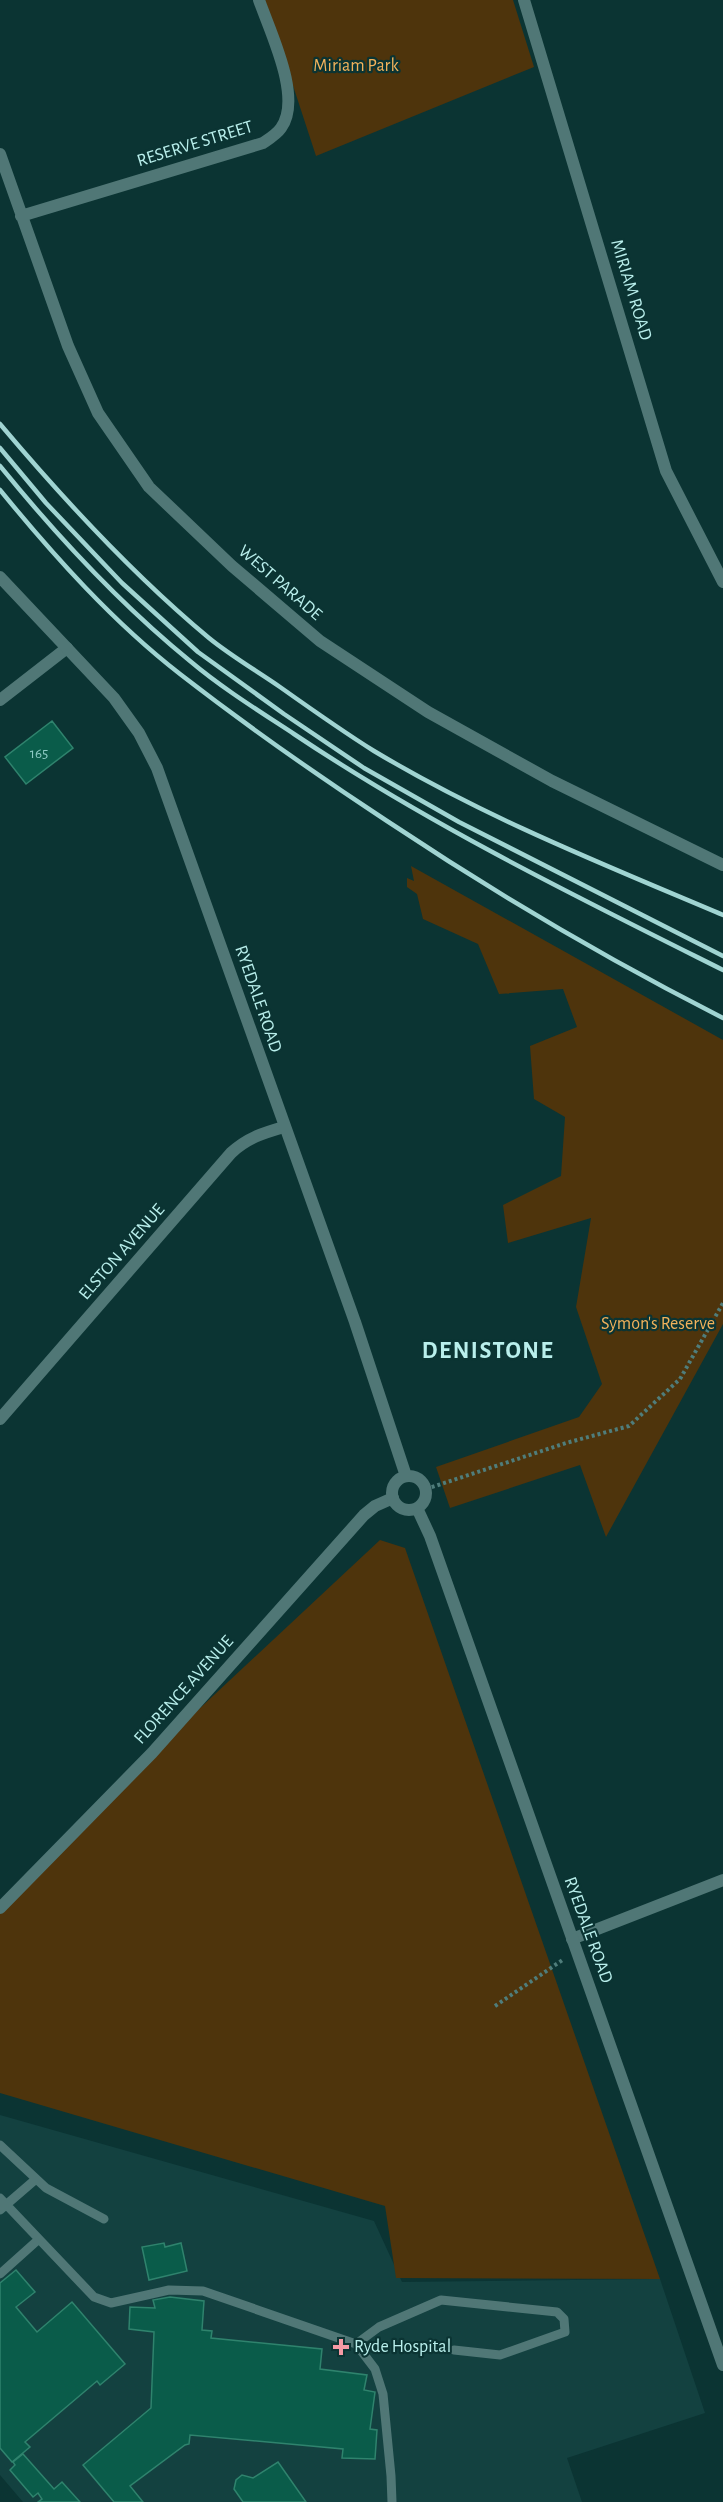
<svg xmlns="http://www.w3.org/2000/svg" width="723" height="2502" font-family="'Alegreya Sans',sans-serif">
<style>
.built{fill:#134140}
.green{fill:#4e340c}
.building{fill:#0a5c4a;stroke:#2f836d;stroke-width:1.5}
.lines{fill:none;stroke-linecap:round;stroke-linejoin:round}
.path{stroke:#4f7d7b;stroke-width:4;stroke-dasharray:3 3;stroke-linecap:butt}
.service{stroke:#507776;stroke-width:9}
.minor{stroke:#507776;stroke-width:12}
.tertiary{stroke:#507776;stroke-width:12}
.rail{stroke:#a0d4d2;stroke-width:4.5}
.poi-dot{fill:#f49aa4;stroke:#0b3433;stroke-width:2}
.labels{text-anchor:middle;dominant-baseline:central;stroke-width:4.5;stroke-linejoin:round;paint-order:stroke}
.number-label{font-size:15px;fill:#8dcac4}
.park-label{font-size:18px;fill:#f2b25b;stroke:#0b3433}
.street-label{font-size:18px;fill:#b9efec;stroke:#0b3433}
.poi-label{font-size:18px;fill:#b9efec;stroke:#0b3433;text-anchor:start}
.district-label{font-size:24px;font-weight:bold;letter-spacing:1.5px;fill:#b9efec;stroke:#0b3433}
</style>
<rect width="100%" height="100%" fill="#0b3433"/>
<path class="built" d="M0 2115 374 2221 402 2282 660 2279 705 2413 567 2458 582 2502H23L0 2475Z"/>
<path class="green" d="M265 0H513L534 67 316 156Z
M411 866 723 1040V1324L606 1537 580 1465 450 1508 436 1467 579 1417 602 1384 576 1307 591 1218 508 1243 503 1205 561 1176 565 1117 534 1099 530 1046 577 1027 563 989 499 994 478 944 423 919 417 894 407 887V878L414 881Z
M380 1540 405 1548 660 2279 396 2278 385 2206 0 2093V1910L152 1753Z"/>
<path class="building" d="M52 721 73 748 26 784 5 757Z
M164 2243 165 2247 181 2243 187 2271 149 2280 142 2247Z
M16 2270 35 2292 16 2307 37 2332 72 2302 125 2364 100 2385 97 2381 25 2442 30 2447 12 2462 0 2448V2283Z
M170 2297 204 2301 202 2330 212 2331 211 2338 322 2349 320 2369 367 2375 364 2390 375 2392 370 2429 377 2430 375 2459 342 2458 343 2449 190 2435 189 2444 185 2445 130 2486 143 2502H114L83 2465 151 2408 154 2332 129 2329 130 2307 155 2308 153 2300Z
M23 2454 54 2489 62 2482 80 2502H38L42 2499 38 2493 33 2497 10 2470 15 2465 13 2462Z
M278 2462 306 2502H243L234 2489 236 2480 242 2475 253 2478Z"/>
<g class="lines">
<path class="path" d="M426 1489 566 1443 629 1426 680 1379 723 1303
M495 2006 564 1959"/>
<path class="service" d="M0 2145 46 2188 104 2219
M0 2198 94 2297 111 2303 169 2290 203 2291 356 2344 375 2369 383 2394 391 2476 392 2502
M0 2210 36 2179
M0 2274 39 2239
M356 2344 379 2327 441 2300 557 2312 564 2319 565 2332 500 2355 454 2350"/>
<path class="minor" d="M524 0 666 471 723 582
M0 154 68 346 98 413 149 487 232 566 320 641 428 712 552 781 723 865
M21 216 263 143C269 139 277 134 281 128 303 98 270 32 259 0
M0 700 67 648
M0 1419 231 1153C247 1138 263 1133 284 1127
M0 1908 152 1753 364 1515 375 1506 393 1498
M572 1939 723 1880"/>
<path class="tertiary" d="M0 577 114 698 139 733 157 768 355 1322 406 1476
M392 1493a17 17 0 1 1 34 0a17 17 0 1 1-34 0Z
M417 1508 430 1536 723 2365"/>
<path class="rail" d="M0 424C64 500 132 574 209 638 231 656 257 671 280 687 311 709 342 731 374 751 484 817 605 865 723 915
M0 448 46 503 122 583 198 652 284 714 364 768 459 822 723 956
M0 466C57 536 120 604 190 661 222 688 259 711 294 734 430 825 577 897 723 970
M0 490C54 556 113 622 180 674 247 726 317 775 387 821 495 893 607 959 723 1018"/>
</g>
<path class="poi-dot" d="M338 2338h6v6h6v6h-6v6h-6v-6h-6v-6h6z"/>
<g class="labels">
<g class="number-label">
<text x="39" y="753">165</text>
</g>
<g class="park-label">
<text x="356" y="66">Miriam Park</text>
<text x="658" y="1324">Symon's Reserve</text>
</g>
<g class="street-label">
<text transform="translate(195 144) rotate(-17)">RESERVE STREET</text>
<text transform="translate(631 290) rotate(73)">MIRIAM ROAD</text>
<text transform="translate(280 583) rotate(41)">WEST PARADE</text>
<text transform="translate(258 999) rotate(71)">RYEDALE ROAD</text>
<text transform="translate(122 1252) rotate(-49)">ELSTON AVENUE</text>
<text transform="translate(184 1690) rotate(-48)">FLORENCE AVENUE</text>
<text transform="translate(588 1930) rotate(70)">RYEDALE ROAD</text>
</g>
<g class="poi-label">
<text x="354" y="2347">Ryde Hospital</text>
</g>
<g class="district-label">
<text x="488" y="1351">DENISTONE</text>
</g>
</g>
</svg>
